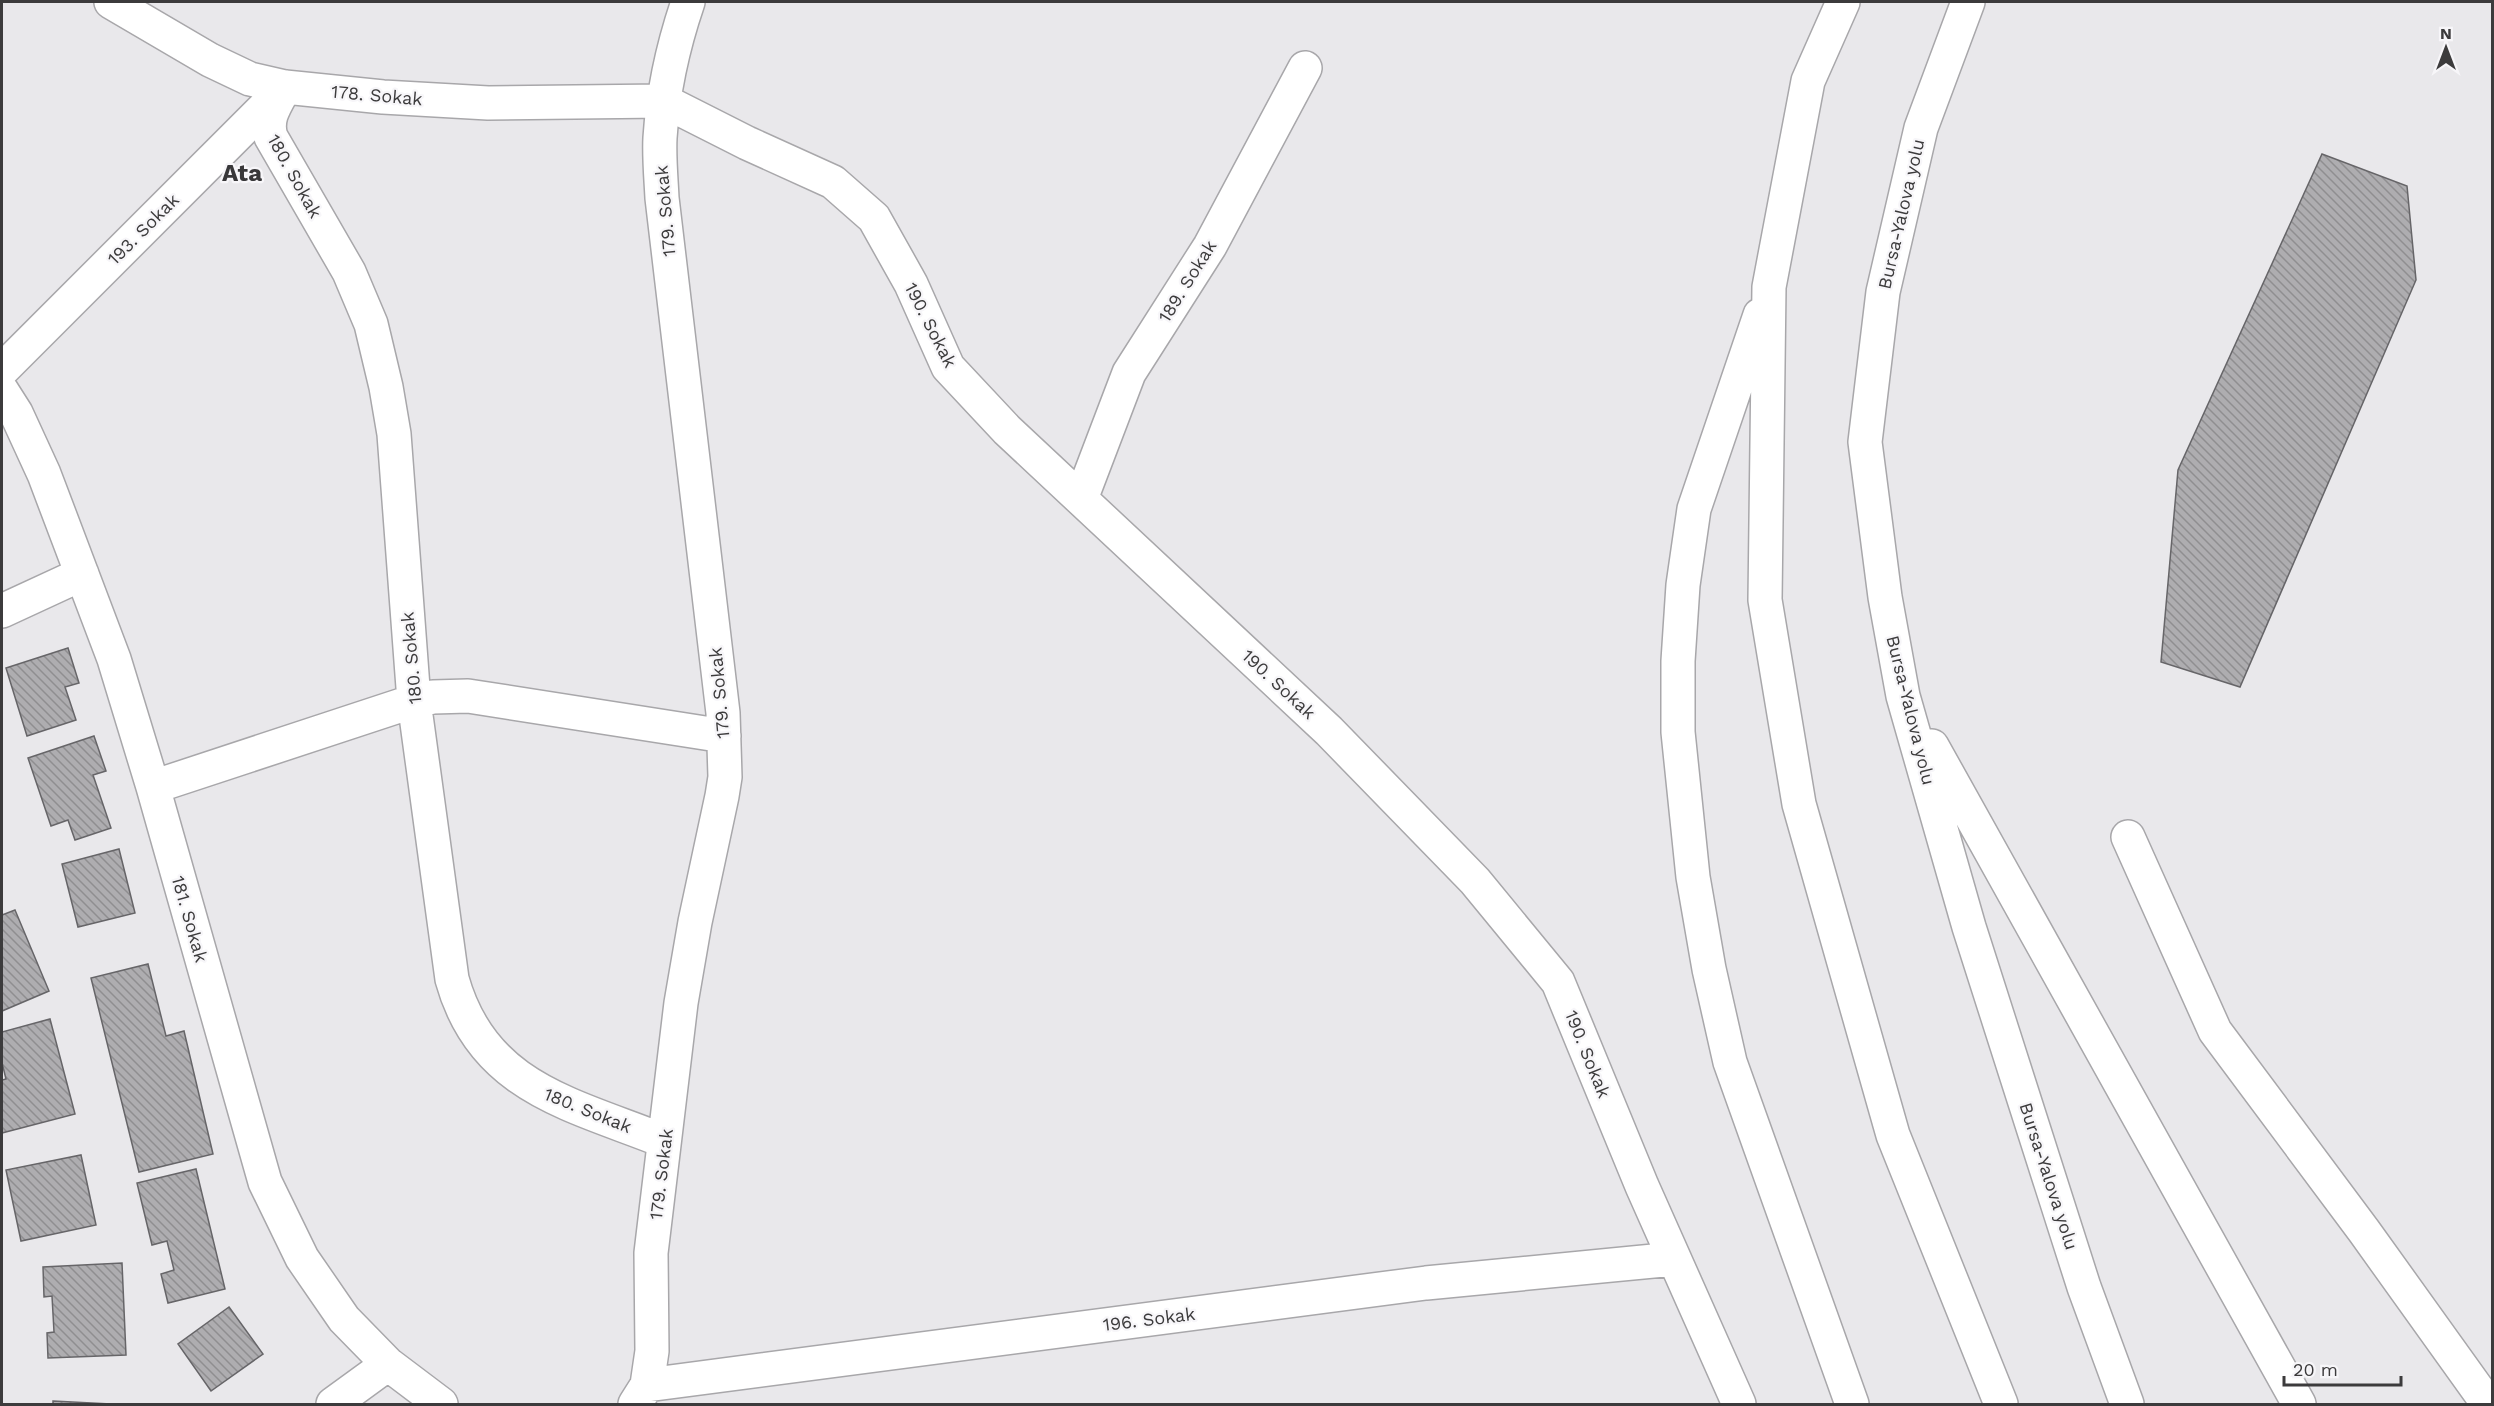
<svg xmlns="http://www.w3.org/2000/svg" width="2494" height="1406" font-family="'Work Sans',sans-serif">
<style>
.building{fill:url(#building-back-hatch);stroke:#666568;stroke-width:1.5}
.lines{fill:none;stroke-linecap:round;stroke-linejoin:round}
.minor-casing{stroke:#a8a7aa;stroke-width:36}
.highway-casing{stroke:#a8a7aa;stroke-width:36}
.minor{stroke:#fff;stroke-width:33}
.highway{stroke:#fff;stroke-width:33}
.labels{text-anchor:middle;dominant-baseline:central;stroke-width:4.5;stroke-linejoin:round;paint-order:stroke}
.street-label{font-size:18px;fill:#3c3b3c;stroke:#f7f6f9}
.district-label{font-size:24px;font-weight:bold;fill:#383739;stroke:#f7f6f9}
</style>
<defs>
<pattern id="building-back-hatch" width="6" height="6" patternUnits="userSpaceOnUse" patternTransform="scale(1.5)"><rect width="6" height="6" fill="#aeadb0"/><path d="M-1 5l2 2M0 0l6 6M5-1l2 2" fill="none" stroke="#8f8e90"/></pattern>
</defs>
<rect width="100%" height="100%" fill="#e9e8eb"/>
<path class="building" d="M2322 154 2407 186 2416 280 2240 687 2161 662 2178 470Z
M68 648 79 683 65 687 76 720 27 736 6 668Z
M94 736 106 771 93 775 111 828 75 840 68 820 51 826 28 758Z
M119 849 135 913 78 927 62 864Z
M15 910 49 991 2 1011V915Z
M148 964 166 1036 184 1031 213 1154 139 1172 91 978Z
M50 1019 75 1114 2 1133V1080L6 1079 2 1063V1032Z
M81 1155 96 1225 21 1241 6 1170Z
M196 1169 225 1289 168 1303 161 1274 174 1270 167 1241 152 1245 137 1183Z
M122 1263 126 1355 48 1358 47 1333 54 1332 52 1296 44 1297 43 1267Z
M229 1307 263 1354 211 1391 178 1344Z
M53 1401 111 1404H53Z"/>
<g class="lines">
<defs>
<path id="minor" d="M111 2 210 60 250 79 285 87 383 97 488 103 664 101 747 143 833 182 874 218 911 284 948 367 1007 430 1329 731 1475 881 1558 982 1642 1186 1739 1404
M285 87C276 104 265 118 271 137L349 272 371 324 386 387 394 434 414 701 452 979C482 1088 572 1104 664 1141
M2 370 276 96
M2 391 16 413 44 474 114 659 153 787 265 1182 302 1258 344 1319 388 1364 441 1404
M1081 499 1129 373 1210 246 1305 68
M2 611 82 574
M153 787 414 701 433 697 468 696 724 736
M2128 837 2215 1031 2364 1231 2488 1404
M647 1385 1426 1283 1674 1259
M333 1404 388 1364
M635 1404 647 1385 652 1351 651 1253 681 1003 695 922 722 796 725 777 723 713 662 198C661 178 659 157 660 138 663 91 673 46 688 2"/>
<path id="highway" d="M1843 2 1808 81 1769 287 1765 600 1799 804 1893 1135 2001 1404
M1968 2 1921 128 1883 292 1865 442 1885 597 1903 696 1969 927 2084 1287 2127 1404
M1760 315 1694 509 1683 585 1678 661V732L1693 877 1709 969 1730 1062 1852 1404
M1932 746 2299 1404"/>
</defs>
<use href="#minor" class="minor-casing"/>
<use href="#highway" class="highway-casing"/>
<use href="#minor" class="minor"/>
<use href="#highway" class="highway"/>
</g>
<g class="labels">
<g class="street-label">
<text transform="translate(377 95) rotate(5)">178. Sokak</text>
<text transform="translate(295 176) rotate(61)">180. Sokak</text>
<text transform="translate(665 211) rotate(-95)">179. Sokak</text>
<text transform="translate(1901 214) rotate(-77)">Bursa-Yalova yolu</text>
<text transform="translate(143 229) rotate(-45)">193. Sokak</text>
<text transform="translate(1187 281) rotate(-58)">189. Sokak</text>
<text transform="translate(931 325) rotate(63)">190. Sokak</text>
<text transform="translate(411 658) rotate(-95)">180. Sokak</text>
<text transform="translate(1279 684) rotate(43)">190. Sokak</text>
<text transform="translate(719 693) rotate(-95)">179. Sokak</text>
<text transform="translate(1911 710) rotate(76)">Bursa-Yalova yolu</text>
<text transform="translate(190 919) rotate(74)">181. Sokak</text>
<text transform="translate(1588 1054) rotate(68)">190. Sokak</text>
<text transform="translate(588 1110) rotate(22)">180. Sokak</text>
<text transform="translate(661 1174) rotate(-83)">179. Sokak</text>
<text transform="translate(2049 1176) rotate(72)">Bursa-Yalova yolu</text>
<text transform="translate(1149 1319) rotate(-7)">196. Sokak</text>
</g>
<g class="district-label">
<text x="242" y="173">Ata</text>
</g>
</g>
<rect width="2494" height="1406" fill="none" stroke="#3c3b3c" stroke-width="6"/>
<g transform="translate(2446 48)" stroke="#f7f6f9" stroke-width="4.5" paint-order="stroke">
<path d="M0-4.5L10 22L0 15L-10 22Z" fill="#3c3b3c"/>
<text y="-9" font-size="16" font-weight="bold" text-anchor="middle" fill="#3c3b3c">N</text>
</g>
<path d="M2284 1376v9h117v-9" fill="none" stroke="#3c3b3c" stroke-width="3"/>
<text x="2293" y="1376" font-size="18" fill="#3c3b3c" stroke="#f7f6f9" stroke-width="4.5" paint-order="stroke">20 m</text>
</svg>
